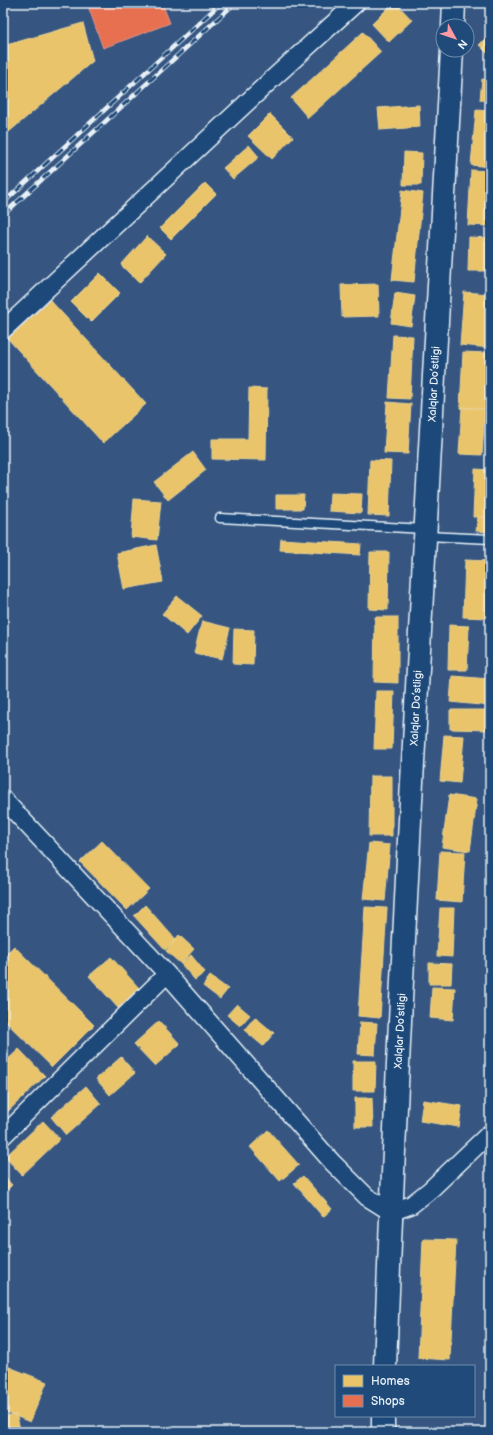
<svg xmlns="http://www.w3.org/2000/svg" width="493" height="1435" font-family="'Balsamiq Sans',sans-serif">
<style>
.homes{fill:#e9c46a;stroke:#e9d295}
.shops{fill:#e76f51;stroke:#e79683}
.lines{fill:none;stroke-linecap:round;stroke-linejoin:round}
.service-casing{stroke:#e8f1f8;stroke-width:11}
.minor-casing{stroke:#e8f1f8;stroke-width:20}
.secondary-casing{stroke:#e8f1f8;stroke-width:25}
.service{stroke:#1f4a7a;stroke-width:8}
.minor{stroke:#1f4a7a;stroke-width:17}
.secondary{stroke:#1f4a7a;stroke-width:22}
.rail-casing{stroke:#e8f1f8;stroke-width:4.5}
.rail{stroke:#1f4a7a;stroke-width:3;stroke-dasharray:9;stroke-linecap:butt}
.labels{text-anchor:middle;dominant-baseline:central;stroke-width:4;stroke-linejoin:round;paint-order:stroke}
.street-label{font-size:11px;fill:#e8f1f8;stroke:#1f4a7a}
</style>
<rect width="100%" height="100%" fill="#365681"/>
<filter id="ink" filterUnits="userSpaceOnUse"><feTurbulence type="fractalNoise" baseFrequency=".025" numOctaves="2"/><feDisplacementMap in="SourceGraphic" scale="8" xChannelSelector="R" yChannelSelector="G"/><feConvolveMatrix kernelMatrix="1 2 1 2 8 2 1 2 1" color-interpolation-filters="sRGB"/></filter>
<g filter="url(#ink)">
<path class="homes" d="M393 3H396L412 20 389 42 372 24Z
M83 23 93 61 3 137V46Z
M363 32 381 52 308 118 291 98Z
M490 34V56L479 45Z
M482 79 490 80V101L480 100Z
M419 105 420 127 380 130 378 108Z
M476 110 490 111V167L471 165Z
M270 114 293 137 272 159 248 136Z
M249 145 259 157 233 179 223 168Z
M404 152 422 153 421 185H403Z
M471 170 490 171V226L468 225Z
M205 183 216 194 171 239 160 228Z
M402 190 423 193 414 282 392 280Z
M147 236 166 254 139 283 121 265Z
M469 237 490 238V271H468Z
M100 273 120 293 91 322 71 302Z
M378 284 379 316 342 317 341 285Z
M464 292 490 294V348L460 345Z
M395 293 415 296 411 326 391 323Z
M50 300 146 404 103 443 8 339Z
M393 335 413 336 410 399 389 398Z
M463 352 487 353 485 409 460 408Z
M249 388 267 389 266 460 212 459V439H248Z
M387 402 411 404 408 454 384 453Z
M462 407 485 409 482 455 459 454Z
M193 452 206 470 168 500 154 482Z
M370 460 391 461 389 516 368 515Z
M475 469 490 470V517H473Z
M330 493 362 494 361 513 329 511Z
M276 495H304L303 509H276Z
M134 499 161 501 157 540 131 537Z
M478 517 490 518V532L476 531Z
M281 539 361 544 360 555 280 550Z
M156 545 163 582 124 589 117 553Z
M370 552H389L388 610 369 609Z
M465 560 490 561 488 618 463 617Z
M177 596 202 616 187 635 162 614Z
M375 617H398V683L374 682Z
M202 621 230 628 222 659 194 653Z
M449 625 469 626 467 670H448Z
M234 629 254 630 253 665 233 664Z
M452 676 490 679V706L450 702Z
M376 691H394L392 749H374Z
M450 710H490V730L450 729Z
M444 735 464 736 460 783 440 781Z
M370 776H392V836H369Z
M449 795 477 799 470 851 442 847Z
M102 841 149 889 127 910 80 862Z
M369 843 390 845 385 901 363 899Z
M440 851 465 852 462 902 437 900Z
M145 905 176 940 165 950 134 916Z
M365 907 387 908 380 1018 358 1016Z
M440 908H454L452 957 437 956Z
M179 935 194 949 181 964 166 951Z
M14 946 94 1025 52 1067 3 1019V957Z
M191 955 205 972 195 980 181 964Z
M111 957 139 988 118 1008 89 976Z
M429 963 452 964 451 984H429Z
M210 976 228 989 220 999 203 986Z
M432 987 455 988 453 1020 430 1018Z
M237 1004 250 1015 240 1026 227 1015Z
M255 1017 274 1033 263 1046 244 1030Z
M159 1021 180 1044 155 1066 134 1044Z
M360 1022 377 1023 375 1055 358 1054Z
M19 1049 45 1076 3 1116V1064Z
M121 1057 135 1073 110 1095 96 1079Z
M353 1061H376L375 1091H353Z
M86 1086 101 1104 66 1135 51 1117Z
M355 1098H372L373 1127H355Z
M423 1100 462 1106 459 1127 420 1121Z
M43 1121 60 1139 22 1175 5 1157Z
M268 1130 299 1165 280 1181 250 1147Z
M3 1175 12 1185 3 1194Z
M303 1176 332 1209 323 1217 294 1183Z
M423 1239 456 1240 450 1360 418 1358Z
M4 1365 47 1382 30 1422 3 1411Z
M16 1414 21 1432H3V1417Z"/>
<path class="shops" d="M87 3H162L170 23 103 48Z"/>
<g class="lines">
<defs>
<path id="service" d="M220 518 425 529
M427 536 490 539"/>
<path id="minor" d="M3 330 271 80 356 3
M3 799 167 974 332 1162 367 1197 391 1212 411 1205 430 1190 490 1133
M3 1136 167 974"/>
<path id="secondary" d="M453 26 454 3
M385 1366C402 927 428 489 452 50
M383 1432V1416"/>
</defs>
<use href="#service" class="service-casing"/>
<use href="#minor" class="minor-casing"/>
<use href="#secondary" class="secondary-casing"/>
<use href="#service" class="service"/>
<use href="#minor" class="minor"/>
<use href="#secondary" class="secondary"/>
<defs>
<path id="rail" d="M3 203 221 3
M3 215 235 3"/>
</defs>
<use href="#rail" class="rail-casing"/>
<use href="#rail" class="rail"/>
</g>
</g>
<g class="labels">
<g class="street-label">
<text transform="translate(434 384) rotate(-87)">Xalqlar Do’stligi</text>
<text transform="translate(416 708) rotate(-87)">Xalqlar Do’stligi</text>
<text transform="translate(400 1031) rotate(-87)">Xalqlar Do’stligi</text>
</g>
</g>
<rect width="493" height="1435" fill="none" stroke="#1f4a7a" stroke-width="16"/>
<rect x="8" y="8" width="477" height="1419" fill="none" stroke="#e8f1f8" stroke-width="1.5" filter="url(#ink)"/>
<rect x="335" y="1365" width="140" height="52" fill="#1f4a7a" stroke="#6f8dac"/>
<rect x="343" y="1375" width="20" height="12" fill="#e9c46a" stroke="#6f8dac"/>
<text x="371" y="1385" font-size="12" fill="#e8f1f8">Homes</text>
<rect x="343" y="1395" width="20" height="12" fill="#e76f51" stroke="#6f8dac"/>
<text x="371" y="1405" font-size="12" fill="#e8f1f8">Shops</text>
<g transform="translate(455 38) rotate(130)"><circle r="19" fill="#1f4a7a" stroke="#6f8dac"/>
<path d="M0-3L7 15L0 10L-7 15Z" fill="#ff9aa2"/>
<text y="-6" font-size="11" font-weight="bold" text-anchor="middle" fill="#e8f1f8">N</text>
</g>
</svg>
